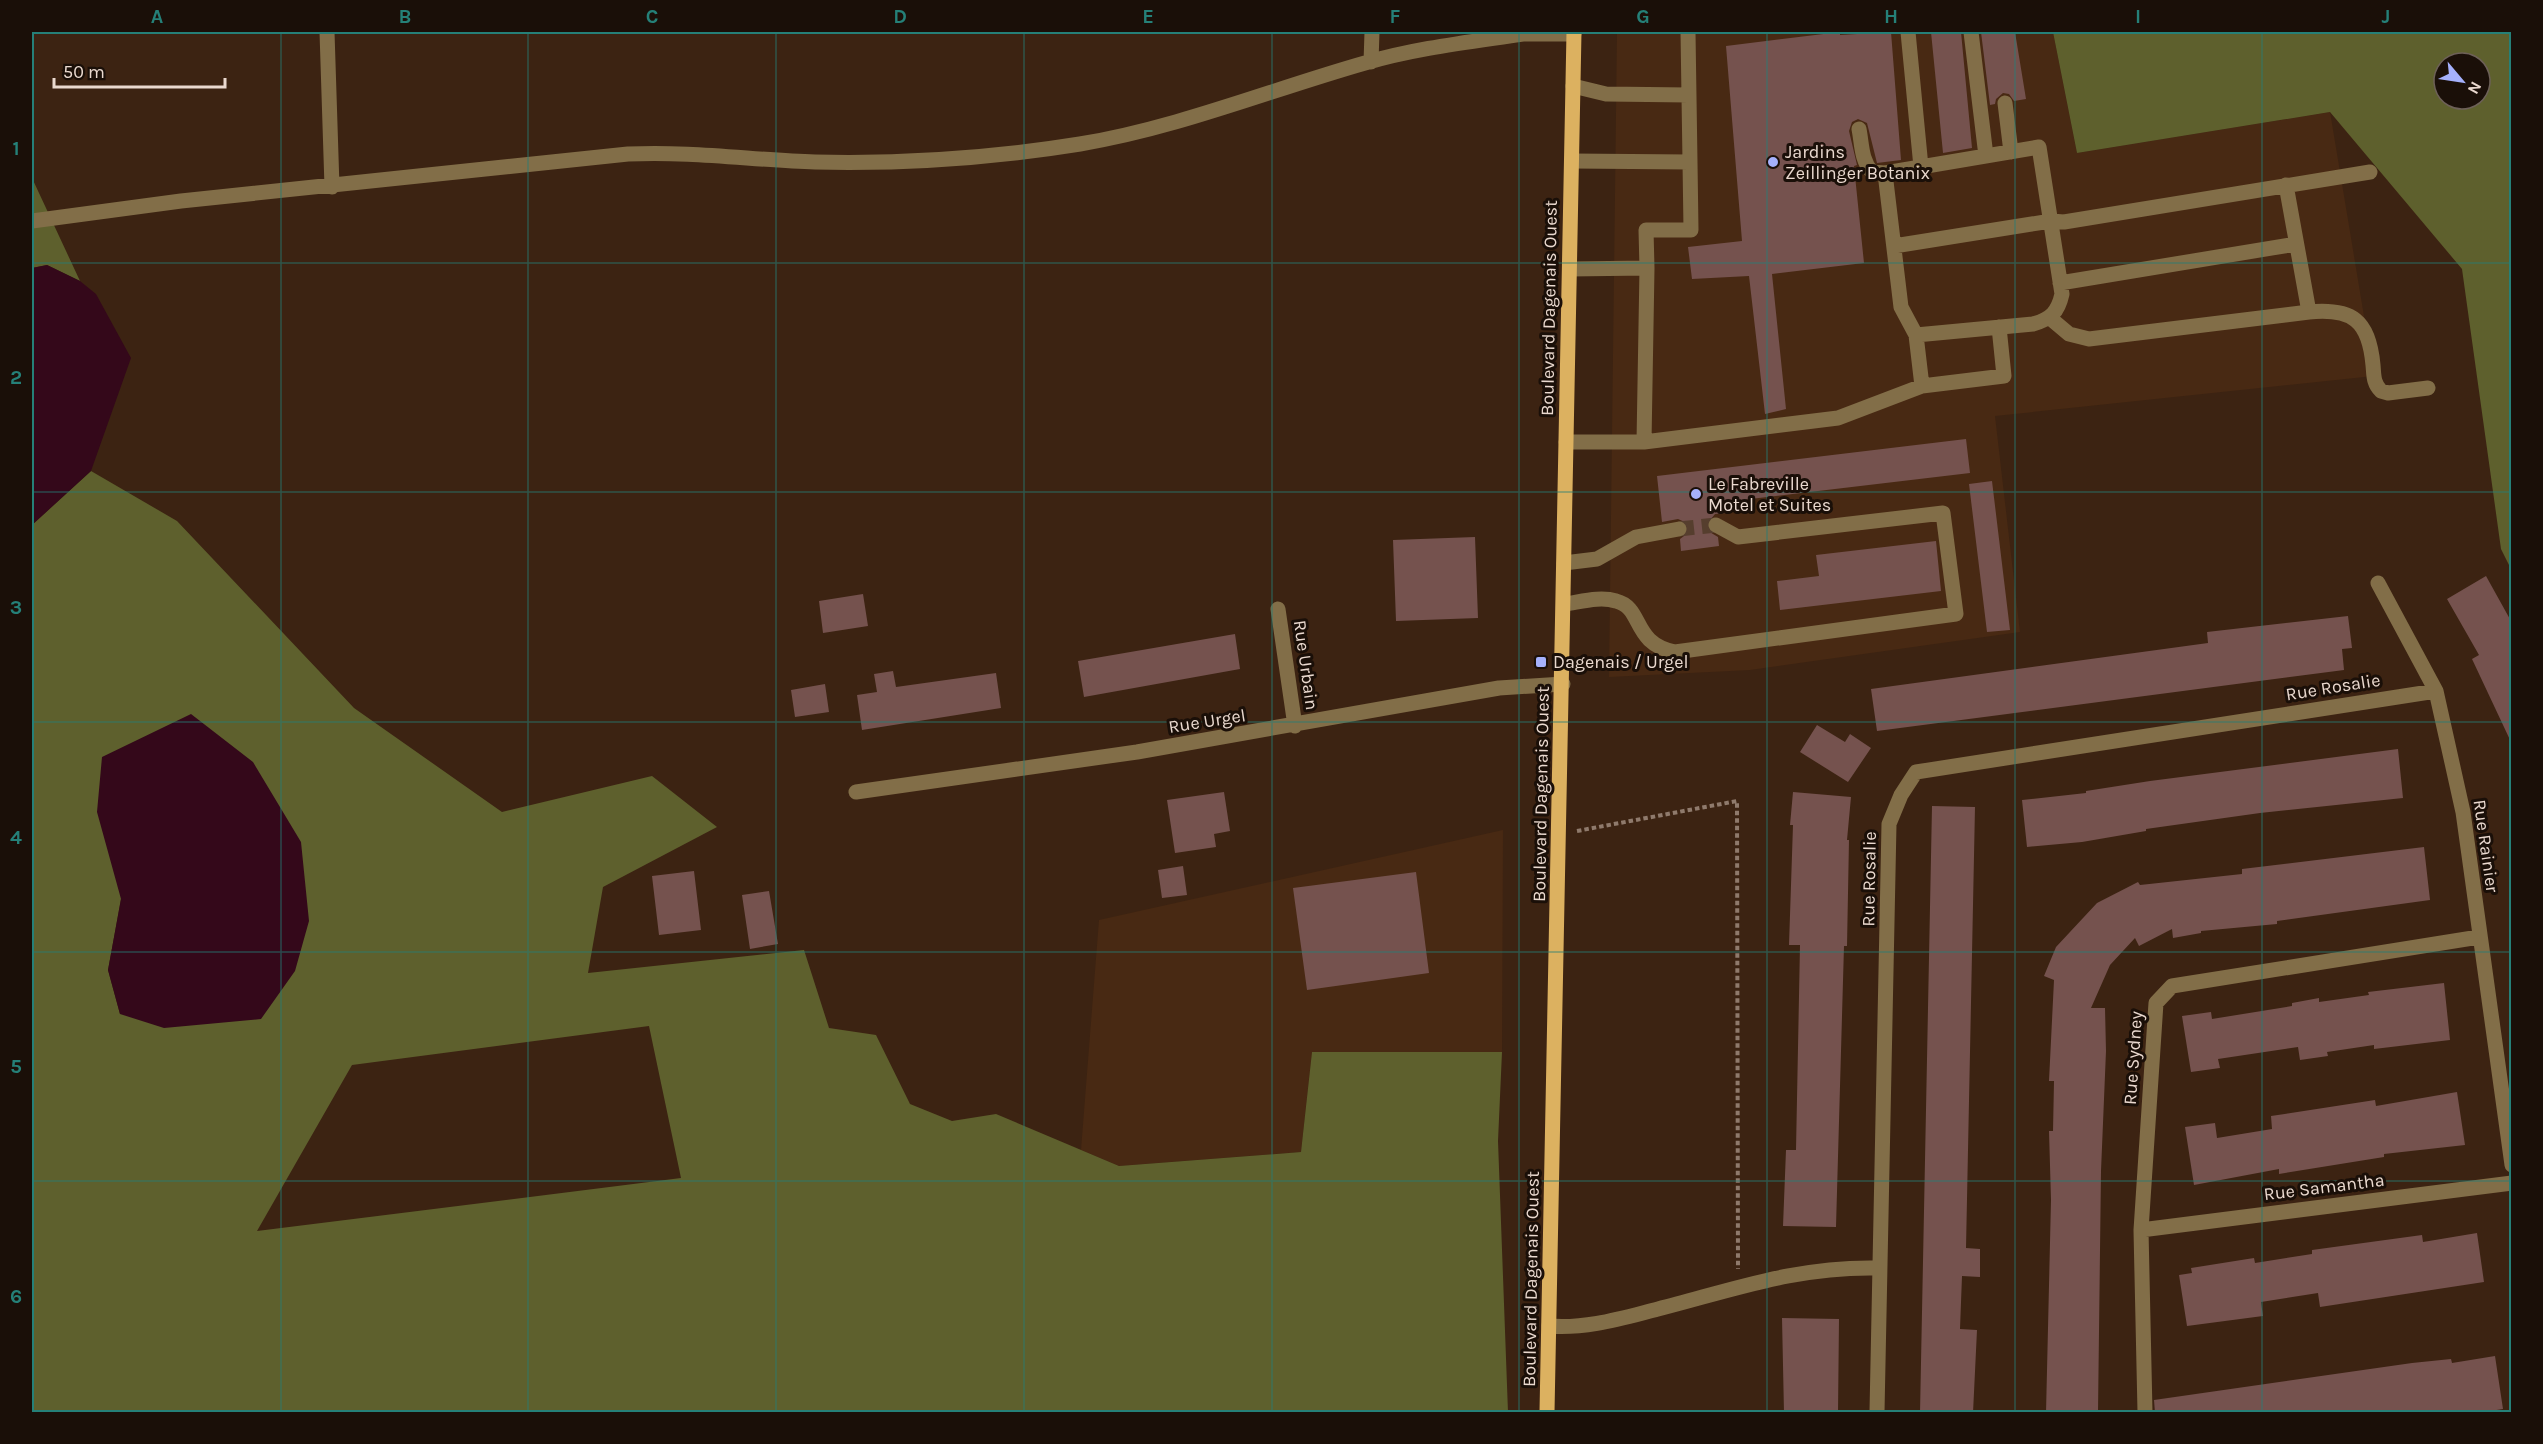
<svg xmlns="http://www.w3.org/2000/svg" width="2543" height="1444" font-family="Karla,sans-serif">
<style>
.built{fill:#482913}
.forest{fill:#5e602d;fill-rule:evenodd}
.water{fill:#34081a}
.building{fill:#75524e}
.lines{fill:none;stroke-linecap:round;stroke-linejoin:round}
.minor-tunnel{stroke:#563e2e;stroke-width:15;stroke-dasharray:15 8;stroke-linecap:butt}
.path{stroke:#8f7a6c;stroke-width:4;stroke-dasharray:4.5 3;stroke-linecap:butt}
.minor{stroke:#826e48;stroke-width:15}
.major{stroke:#dcb160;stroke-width:15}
.grid{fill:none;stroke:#258078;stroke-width:1.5;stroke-opacity:0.55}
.poi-dot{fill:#a5b1fc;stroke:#1a0f08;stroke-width:2}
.labels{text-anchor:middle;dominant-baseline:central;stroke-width:6;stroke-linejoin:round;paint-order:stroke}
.poi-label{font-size:18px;fill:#ead9cf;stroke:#1a0f08;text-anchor:start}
.street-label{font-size:18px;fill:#ead9cf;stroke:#1a0f08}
.neatline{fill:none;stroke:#258078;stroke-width:2}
.grid-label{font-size:20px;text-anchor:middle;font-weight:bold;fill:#258078}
</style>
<rect width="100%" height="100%" fill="#3c2312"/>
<path class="built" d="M1617 32H2053L2077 153 2330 112 2374 376 1995 416 2020 632 1750 670 1609 677Z
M1503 830 1502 1052H1312L1301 1152 1119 1166 1081 1150 1099 920Z"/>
<path class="forest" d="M2053 32H2511V569L2501 549 2462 269 2330 112 2077 153ZM2444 63H2480V99H2444Z
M32 178 80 281 47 265 32 268Z
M91 471 177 521 354 708 502 812 652 776 717 827 603 887 588 973 804 950 829 1028 876 1035 910 1104 952 1121 996 1114 1119 1166 1301 1152 1312 1052H1502L1498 1141 1508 1412H32V525ZM121 899 120 1014 108 970ZM649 1026 681 1178 257 1231 352 1065Z"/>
<path class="water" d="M47 265 80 281 96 294 131 358 91 471 32 525V268Z
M191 714 253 762 301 842 309 921 295 971 261 1019 164 1028 120 1014 108 970 121 899 97 812 102 757Z"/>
<path class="building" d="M1840 32V35L1891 32 1901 160 1877 163 1867 123 1858 119 1852 122 1849 131 1857 165 1854 166 1864 263 1772 274 1786 409 1765 414 1749 276 1692 279 1688 247 1742 241 1726 46Z
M1931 32H1961L1972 148 1943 153Z
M1981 32H2015L2026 99 2014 101 2009 94 2003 93 1996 99 1995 104 1990 105Z
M1966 439 1970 473 1725 502 1726 513 1715 514 1706 525 1708 531 1718 537 1719 546 1681 551 1680 539 1688 533 1687 523 1678 519 1662 522 1657 476Z
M1992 481 2010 630 1987 632 1969 484Z
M1475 537 1478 618 1396 621 1393 540Z
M1936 541 1941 591 1780 610 1777 581 1819 576 1816 555Z
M2486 576 2511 621V742L2472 659 2479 655 2447 599Z
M863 594 868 626 823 633 819 601Z
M2348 616 2352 648 2342 649 2344 670 1877 731 1871 689 2208 643 2207 632Z
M1235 634 1240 669 1084 697 1078 661Z
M893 671 896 687 996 673 1001 708 862 730 857 695 877 692 874 674Z
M825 684 829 712 795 717 791 690Z
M1817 725 1845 742 1850 734 1871 748 1848 782 1800 752Z
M2398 749 2403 798 2260 813 2146 829V831L2082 842 2027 847 2022 800 2086 793V791L2150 781Z
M1224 792 1230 831 1214 834 1216 847 1175 853 1167 800Z
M1793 792 1851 797 1847 840H1849L1847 946H1844L1836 1227 1783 1226 1786 1150H1796L1800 945H1789L1793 825H1790Z
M1932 806 1975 807 1966 1248 1980 1249V1277L1962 1276 1960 1329 1977 1330 1973 1413H1920Z
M2424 847 2430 900 2277 921V924L2201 931V933L2173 938 2172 929 2139 946 2135 938 2110 965 2091 1008H2105L2106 1051 2101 1171 2098 1413H2046L2051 1200 2049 1131H2053L2054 1081H2049L2054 980 2044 976 2056 947 2097 903 2138 882 2140 885 2242 874V869Z
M1183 866 1187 895 1162 898 1158 870Z
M694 871 701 930 659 935 652 876Z
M1416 872 1429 973 1307 990 1293 888Z
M769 891 778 944 750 949 742 895Z
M2444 983 2450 1040 2374 1049V1045L2327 1052 2328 1056 2300 1060 2298 1047 2218 1059 2220 1068 2191 1072 2182 1016 2211 1012 2212 1019 2292 1006V1003L2319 998V1002L2369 995 2368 992Z
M2457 1092 2465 1145 2384 1154V1157L2279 1174V1169L2194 1185 2185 1127 2215 1123 2217 1138 2272 1129 2271 1116 2375 1100 2376 1106Z
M2477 1233 2484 1282 2320 1307 2318 1293 2261 1302 2263 1316 2187 1326 2179 1275 2192 1273 2191 1268 2254 1258 2255 1263 2312 1254V1250L2422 1235 2423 1242Z
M1782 1318 1839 1319 1838 1413H1784Z
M2495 1356 2503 1409 2477 1413H2155L2154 1400 2412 1363 2451 1359 2452 1363Z"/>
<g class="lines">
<path class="minor-tunnel" d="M1679 529 1716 525"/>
<path class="path" d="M1577 831 1737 801 1738 1269"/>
<path class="minor" d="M327 32 332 187
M1523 32V34H1574
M1688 32 1690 162
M1908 32 1921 167
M1971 32 1986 156
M1371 62 1372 32
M1573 86 1606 94 1689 95
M2005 103 2011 152
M1859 129C1862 144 1861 160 1872 172L1885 173
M1572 161 1690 162 1691 230H1646L1647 268
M2286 185 2309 312
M32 221 181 201 628 154C691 151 753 160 815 162 903 164 993 158 1080 144 1177 128 1270 90 1365 63 1416 48 1470 42 1523 34
M1894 246 2051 221 2064 222 2370 172
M1570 269 1647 268 1644 442
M2060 283 2296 244
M2050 318 2069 334 2089 339 2309 312C2352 308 2369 320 2373 365 2374 375 2373 383 2381 391L2388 393 2428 388
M1916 335 2033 324C2051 319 2058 312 2062 294L2039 147 1885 173 1901 307 1916 335 1922 386
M1566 442H1644L1838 418 1922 386 2004 376 1999 327
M1564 563 1597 559 1636 537 1679 529
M2378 583 2436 691 2463 812 2512 1165
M1564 604C1580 602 1600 596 1616 601 1644 608 1631 643 1675 652L1956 614 1943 513 1738 537 1716 525
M1278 609 1295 726
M856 792 1137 752 1499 688 1563 684
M2141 1230 2512 1183
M1549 1326C1587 1329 1622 1318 1658 1309 1736 1289 1798 1266 1879 1268
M1877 1412 1889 824 1901 795 1916 772 2436 691
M2145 1412 2141 1230 2156 1003 2172 986 2479 937"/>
<path class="major" d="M1547 1412 1574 32"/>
</g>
<path class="grid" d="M281 32V1412M528 32V1412M776 32V1412M1024 32V1412M1272 32V1412M1519 32V1412M1767 32V1412M2015 32V1412M2262 32V1412M32 263H2512M32 492H2512M32 722H2512M32 952H2512M32 1181H2512"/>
<g class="poi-dot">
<circle cx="1773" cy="162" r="6"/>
<circle cx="1696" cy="494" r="6"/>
<rect x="1535" y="656" width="12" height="12" rx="3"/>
</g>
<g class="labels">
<g class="poi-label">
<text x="1785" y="152">Jardins<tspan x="1785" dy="21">Zeillinger Botanix</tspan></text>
<text x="1708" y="484">Le Fabreville<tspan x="1708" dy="21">Motel et Suites</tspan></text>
<text x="1553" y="662">Dagenais / Urgel</text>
</g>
<g class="street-label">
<text transform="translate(1549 308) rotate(-89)">Boulevard Dagenais Ouest</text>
<text transform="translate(1306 665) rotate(82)">Rue Urbain</text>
<text transform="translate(2333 687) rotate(-9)">Rue Rosalie</text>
<text transform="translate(1207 721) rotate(-9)">Rue Urgel</text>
<text transform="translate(1541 794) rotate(-89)">Boulevard Dagenais Ouest</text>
<text transform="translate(2486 846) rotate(82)">Rue Rainier</text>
<text transform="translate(1869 879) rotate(-89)">Rue Rosalie</text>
<text transform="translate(2133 1058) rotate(-86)">Rue Sydney</text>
<text transform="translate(2324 1187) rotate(-7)">Rue Samantha</text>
<text transform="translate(1531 1279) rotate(-89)">Boulevard Dagenais Ouest</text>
</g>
</g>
<rect width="2543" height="1444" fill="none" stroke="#1a0f08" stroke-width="66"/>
<g transform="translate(2462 81) rotate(119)"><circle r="28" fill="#1a0f08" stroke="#6d6058" stroke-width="1.5"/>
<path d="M0-4.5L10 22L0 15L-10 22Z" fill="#a5b1fc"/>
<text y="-9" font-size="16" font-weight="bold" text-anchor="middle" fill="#ead9cf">N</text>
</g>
<path d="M54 78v9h171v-9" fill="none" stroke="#ead9cf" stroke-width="3"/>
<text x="63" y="78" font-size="18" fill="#ead9cf" stroke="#1a0f08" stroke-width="4.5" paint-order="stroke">50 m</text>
<rect x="33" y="33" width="2477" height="1378" class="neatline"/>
<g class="grid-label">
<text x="157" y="23">A</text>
<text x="405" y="23">B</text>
<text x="652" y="23">C</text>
<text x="900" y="23">D</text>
<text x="1148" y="23">E</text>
<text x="1395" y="23">F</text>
<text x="1643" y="23">G</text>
<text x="1891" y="23">H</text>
<text x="2138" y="23">I</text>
<text x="2386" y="23">J</text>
<text x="16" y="155">1</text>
<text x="16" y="384">2</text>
<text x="16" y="614">3</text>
<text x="16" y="844">4</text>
<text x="16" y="1073">5</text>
<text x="16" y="1303">6</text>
</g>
</svg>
